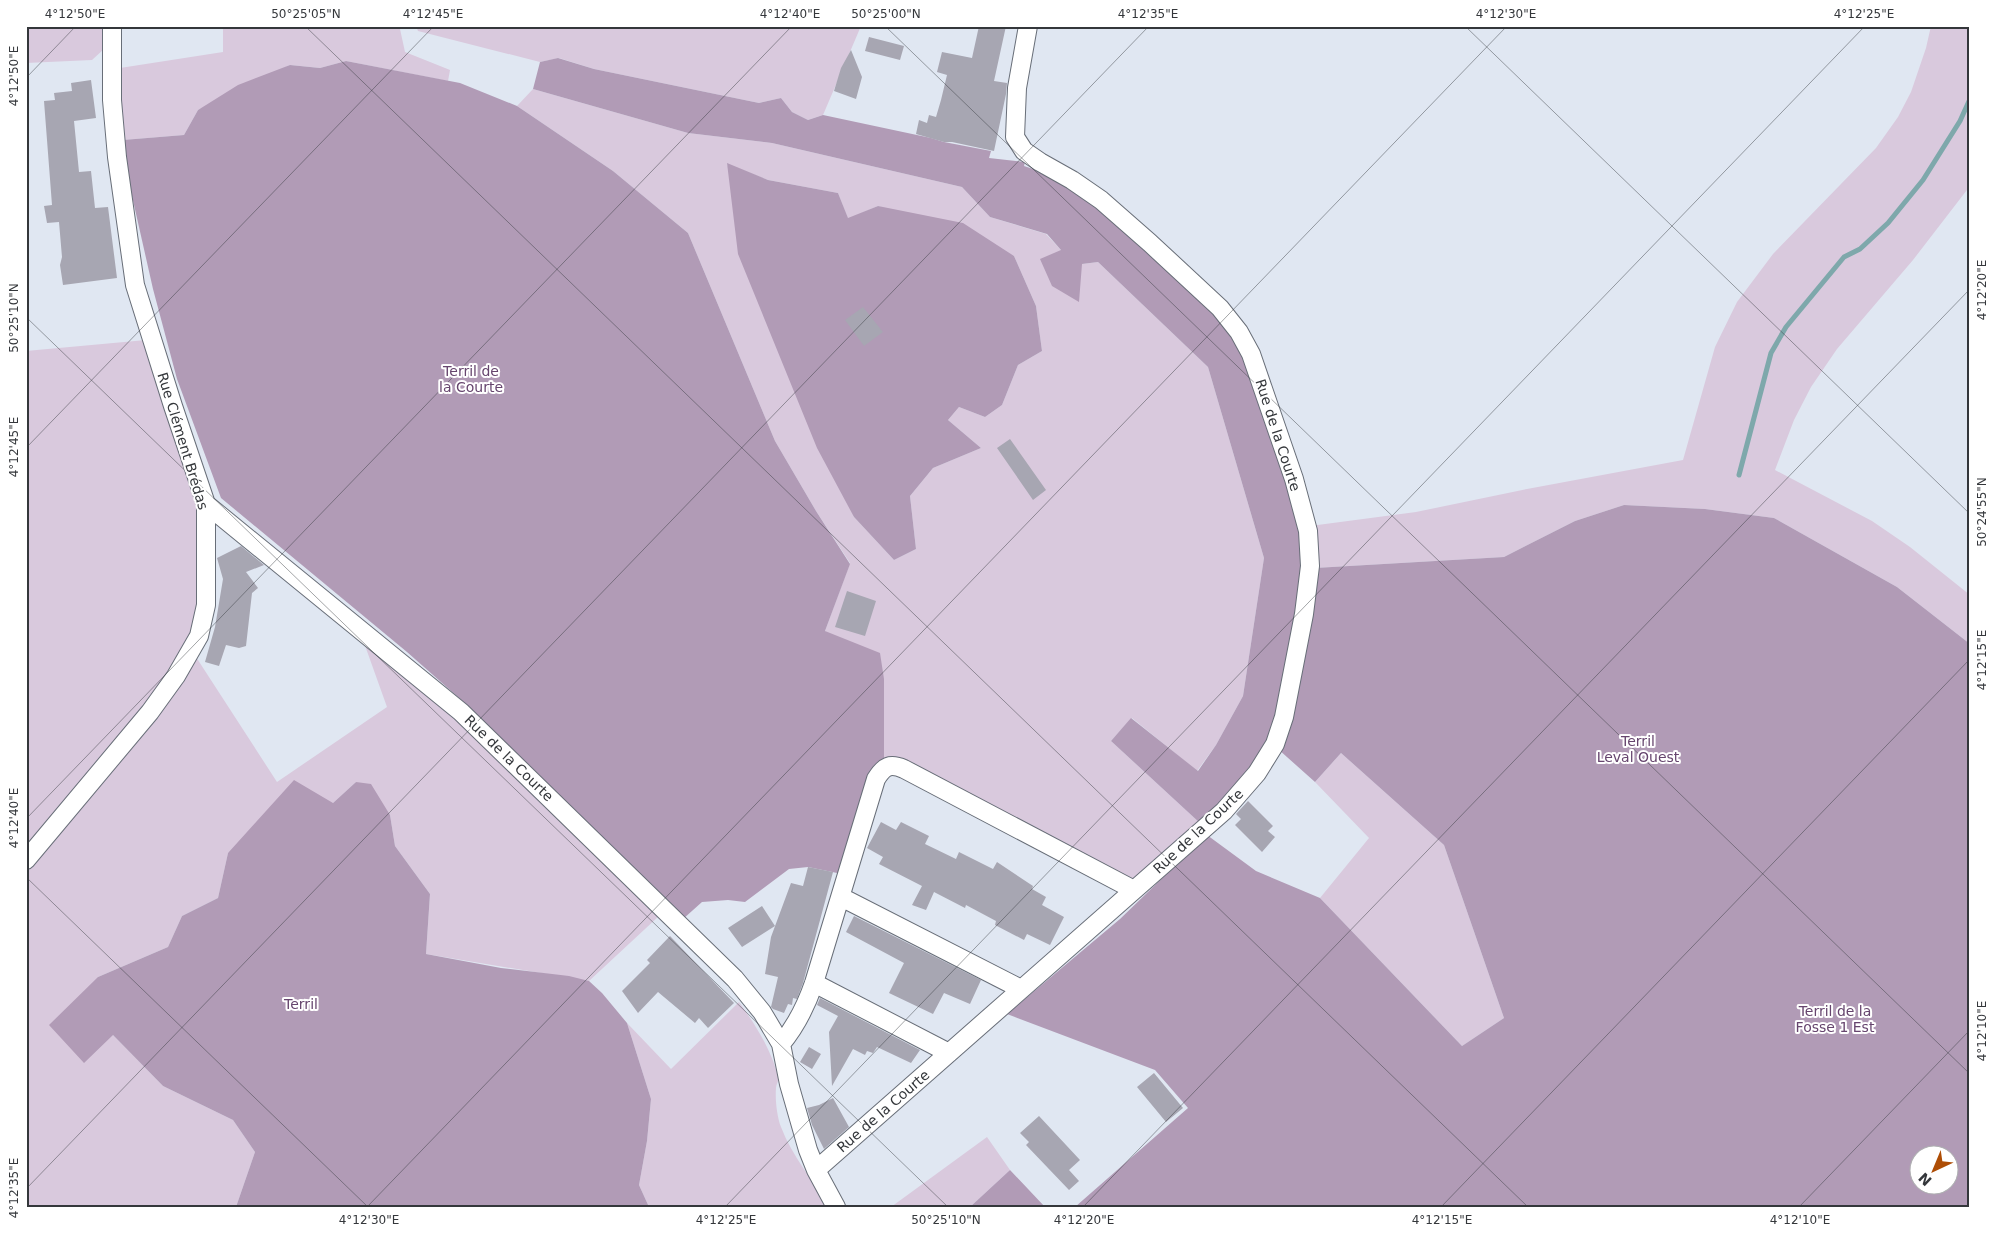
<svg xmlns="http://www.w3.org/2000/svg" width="1996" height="1233" font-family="'DejaVu Sans',sans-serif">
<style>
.green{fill:#d9c9dd;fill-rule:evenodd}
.forest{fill:#b19bb6;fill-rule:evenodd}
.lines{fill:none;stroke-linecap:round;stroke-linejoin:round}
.stream{stroke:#7ea8ab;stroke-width:5}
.building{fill:#a7a6b2}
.minor-casing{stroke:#686e78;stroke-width:20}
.minor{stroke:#fff;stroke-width:18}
.ticks{fill:none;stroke:#34373b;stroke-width:1;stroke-opacity:0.45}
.labels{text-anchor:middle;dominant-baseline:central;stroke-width:4;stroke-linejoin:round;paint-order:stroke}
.park-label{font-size:14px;fill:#66456e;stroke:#fff}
.street-label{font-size:14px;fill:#34373b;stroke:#fff}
.neatline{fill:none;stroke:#34373b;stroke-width:2}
.ticks-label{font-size:12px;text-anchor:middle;fill:#34373b}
</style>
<rect width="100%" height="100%" fill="#e0e7f2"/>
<path class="green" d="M26 26H105L104 49 92 60 26 63Z
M223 26H404L400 29 405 52 450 70 448 81 346 61 320 68 290 65 198 110 184 135 123 140 120 68 223 52Z
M416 26H861L823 115 808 120 792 112 781 98 759 103 594 69 559 58 540 62 418 31Z
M1931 26H1970V186L1913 260 1837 349 1811 387 1794 420 1775 470 1872 521 1910 547 1970 595V644L1897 587 1774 518 1705 509 1624 505 1575 521 1504 557 1315 568 1310 526 1416 512 1527 489 1683 460 1715 347 1737 302 1773 254 1876 148 1898 117 1911 92 1926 48Z
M533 89 688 133 772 143 962 187 990 217 1046 234 1061 250 1082 264 1098 262 1208 367 1264 558 1243 696 1216 745 1197 771 1132 718 1111 741 1201 824 1133 884 884 760V679L825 631 850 563 816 511 775 441 688 233 613 171 517 106ZM727 164 768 180 838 193 848 219 878 206 1014 256 1036 306 1042 351 1018 365 1002 405 985 417 959 407 948 420 981 448 933 468 910 496 916 549 894 560 854 517Z
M146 340 195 495 198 512V609L195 628 173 670 26 852V351Z
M363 640 462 724 659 916 589 981 426 954 430 894 395 846 390 815 356 782 333 803 228 853 218 898 182 916 168 947 98 977 113 1035 163 1086 233 1120 255 1152 236 1207H26V871L111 769 196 657 277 782 387 707Z
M1341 753 1444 845 1504 1018 1462 1046 1320 898 1369 838 1315 782Z
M739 1002C755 1024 772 1051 778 1077 779 1082 776 1084 776 1088 775 1099 777 1117 781 1127 792 1156 813 1180 828 1207H649L639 1185 647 1141 651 1099 627 1023 671 1069Z
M987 1137 1010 1170 970 1207H891Z"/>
<path class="forest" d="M558 58 594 69 759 103 781 98 792 112 808 120 823 115 931 138 944 142 991 151 989 158 1025 162 1024 166 1045 173 1072 186 1218 312 1243 347 1293 499 1305 554 1295 639 1269 740 1253 769 1201 824 1111 741 1131 718 1198 771 1216 745 1243 696 1264 558 1208 367 1098 262 1082 264 1079 302 1052 286 1040 259 1061 250 1047 234 990 217 962 187 772 143 688 133 533 89 540 62Z
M346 61 460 83 517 106 613 171 688 233 775 441 816 511 850 564 825 631 880 653 884 679V760L842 874 808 867 789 869 745 902 728 900 702 902 683 919 651 885 467 705 407 652 221 498 177 379 153 289 132 196 123 140 184 135 198 110 238 85 290 65 320 68Z
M727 163 768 180 838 193 848 218 878 206 963 223 1014 256 1036 306 1042 351 1018 365 1002 405 985 417 959 407 948 420 981 448 933 468 910 496 916 549 894 560 854 517 817 448 738 254Z
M1624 505 1705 509 1774 518 1897 587 1970 644V1207H1075L1188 1108 1155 1070 1007 1014 1120 919 1207 835 1256 871 1320 898 1462 1046 1504 1018 1444 845 1341 753 1315 782 1278 749 1315 568 1504 557 1575 521ZM1918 1156H1948V1186H1918Z
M294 780 333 803 356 782 371 784 390 815 395 846 430 894 426 954 501 968 569 976 589 981 602 993 627 1023 651 1099 647 1141 639 1185 649 1207H236L255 1152 233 1120 163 1086 113 1035 84 1063 49 1025 98 977 168 947 182 916 218 898 228 853Z
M1010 1170 1045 1207H970Z"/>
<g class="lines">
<path class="stream" d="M1739 475 1771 353 1786 327 1844 257 1860 249 1888 223 1923 180 1960 121 1970 99"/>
</g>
<path class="building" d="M979 26H1006L994 81 1007 83 1006 94 994 151 952 142H944L916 134 919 120 927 123 929 115 936 117 941 100 947 75 937 72 942 52 972 58Z
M869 37 904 46 900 60 865 51Z
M851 50 862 77 856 99 834 91 841 68Z
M91 80 96 118 74 121 79 172 91 171 95 208 108 207 117 278 63 285 60 265 62 257 59 222 47 223 44 206 52 205 44 101 55 100 54 93 72 91 71 83Z
M863 307 883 332 864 346 845 320Z
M1010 439 1046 490 1033 500 997 448Z
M241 546 264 565 246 572 258 588 252 593 246 646 239 648 226 645 219 666 205 662 215 627 223 579 217 558Z
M847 591 876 601 865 636 835 627Z
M1248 801 1273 826 1268 831 1275 837 1262 852 1235 825 1241 819 1236 814Z
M881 822 896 830 901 822 929 836 925 844 956 859 959 852 993 869 997 862 1033 886 1032 889 1046 897 1042 905 1064 917 1050 945 1027 934 1024 940 995 925 996 921 966 905 965 908 934 892 926 910 912 905 922 886 879 864 883 857 867 848Z
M808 867 833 872 803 983 797 999 793 998 792 1005 788 1004 784 1013 773 1009 771 1007 778 977 765 974 771 937 791 883 803 886Z
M762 906 775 926 742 947 728 928Z
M854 916 981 980 970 1004 944 993 933 1014 889 993 904 963 846 932Z
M670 936 734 1003 708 1028 699 1018 695 1023 658 992 638 1013 622 991 650 963 647 960Z
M820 998 920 1050 911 1063 877 1047 873 1053 867 1051 865 1055 853 1049 832 1086 829 1032 838 1016 817 1005Z
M809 1047 821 1054 812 1069 800 1062Z
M1154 1073 1183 1108 1166 1122 1137 1087Z
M833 1098 849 1127 824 1149 812 1125 807 1108 819 1105Z
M1039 1116 1080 1160 1069 1170 1079 1181 1069 1190 1026 1145 1029 1142 1020 1133Z"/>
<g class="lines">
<defs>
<path id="minor" d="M206 504 461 712 735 979 762 1012 781 1044 789 1084 808 1150 816 1170 836 1207
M26 860 150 712 176 676 199 636 206 605V504L173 406 135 285 117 157 112 100V26
M841 897 1021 989
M814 983 949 1053
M781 1044C797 1025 806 1006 814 983L876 779C884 766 890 763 904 769L1134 890
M816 1170 1224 811 1257 773 1275 744 1284 717 1304 614 1310 566 1308 531 1294 479 1251 354 1239 332 1220 308 1150 243 1101 200 1072 180 1040 162 1024 151 1015 137 1017 88 1028 26"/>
</defs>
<use href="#minor" class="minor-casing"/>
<use href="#minor" class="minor"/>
</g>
<path class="ticks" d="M305 26 1528 1207M885 26 1970 1074M1465 26 1970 514M26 78 76 26M26 317 948 1207M26 448 434 26M26 819 792 26M26 877 368 1207M26 1189 1149 26M367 1207 1507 26M725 1207 1865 26M1083 1207 1970 289M1441 1207 1970 659M1799 1207 1970 1030"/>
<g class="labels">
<g class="park-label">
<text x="471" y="371">Terril de<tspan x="471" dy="16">la Courte</tspan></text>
<text x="1638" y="741">Terril<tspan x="1638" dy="16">Leval Ouest</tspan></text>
<text x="301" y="1004">Terril</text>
<text x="1835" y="1011">Terril de la<tspan x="1835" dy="16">Fosse 1 Est</tspan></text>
</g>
<g class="street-label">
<text transform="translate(1278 435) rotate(72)">Rue de la Courte</text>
<text transform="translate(183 441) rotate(73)">Rue Clément Brédas</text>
<text transform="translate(509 758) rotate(44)">Rue de la Courte</text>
<text transform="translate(1198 831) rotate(-43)">Rue de la Courte</text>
<text transform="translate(883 1111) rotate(-41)">Rue de la Courte</text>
</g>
</g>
<rect width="1996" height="1233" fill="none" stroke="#ffffff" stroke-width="55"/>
<g transform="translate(1934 1170) rotate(224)"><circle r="24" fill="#ffffff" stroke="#aeafb1"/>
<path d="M0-4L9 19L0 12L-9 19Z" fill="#ae4d05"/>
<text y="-8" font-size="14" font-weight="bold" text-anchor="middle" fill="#34373b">N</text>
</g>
<rect x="28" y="28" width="1940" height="1178" class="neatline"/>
<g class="ticks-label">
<text x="75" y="18">4°12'50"E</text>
<text x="306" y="18">50°25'05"N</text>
<text x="433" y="18">4°12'45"E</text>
<text x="790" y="18">4°12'40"E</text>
<text x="886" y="18">50°25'00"N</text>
<text x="1148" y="18">4°12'35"E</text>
<text x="1506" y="18">4°12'30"E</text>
<text x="1864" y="18">4°12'25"E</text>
<text transform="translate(14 76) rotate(-90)" y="4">4°12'50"E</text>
<text transform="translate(1982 290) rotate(-90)" y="4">4°12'20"E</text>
<text transform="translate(14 318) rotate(-90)" y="4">50°25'10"N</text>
<text transform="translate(14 447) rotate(-90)" y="4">4°12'45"E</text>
<text transform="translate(1982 512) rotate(-90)" y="4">50°24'55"N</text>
<text transform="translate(1982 660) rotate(-90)" y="4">4°12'15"E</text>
<text transform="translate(14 818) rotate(-90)" y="4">4°12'40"E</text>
<text transform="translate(1982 1031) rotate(-90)" y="4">4°12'10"E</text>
<text transform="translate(14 1188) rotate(-90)" y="4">4°12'35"E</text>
<text x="369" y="1224">4°12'30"E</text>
<text x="726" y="1224">4°12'25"E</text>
<text x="946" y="1224">50°25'10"N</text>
<text x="1084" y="1224">4°12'20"E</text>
<text x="1442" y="1224">4°12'15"E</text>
<text x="1800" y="1224">4°12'10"E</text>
</g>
</svg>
